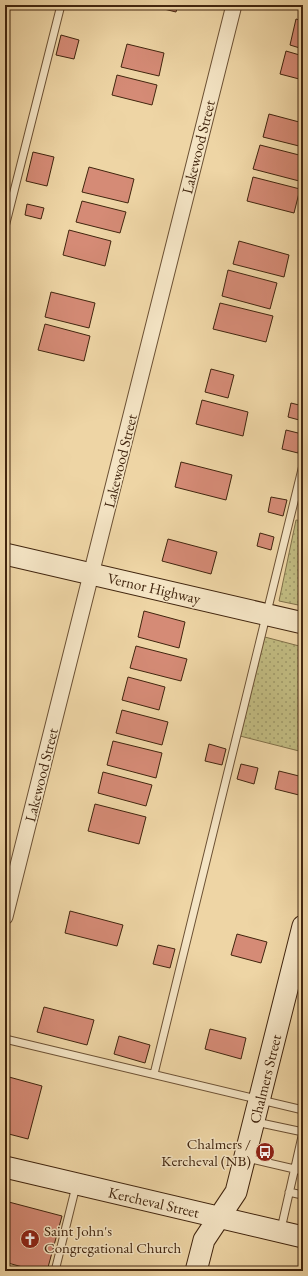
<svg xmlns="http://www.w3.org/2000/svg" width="308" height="1276" font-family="'EB Garamond',serif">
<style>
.park{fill:url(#park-dots);stroke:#817048}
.building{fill:#d58b76;stroke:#41250e}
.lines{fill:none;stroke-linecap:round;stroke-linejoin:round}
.lane-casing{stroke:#6c5134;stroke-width:9}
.street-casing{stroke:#6c5134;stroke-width:17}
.secondary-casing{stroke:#41250e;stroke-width:23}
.lane{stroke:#f4e4c4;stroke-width:7}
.street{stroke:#f4e4c4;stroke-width:15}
.secondary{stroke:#f4e4c4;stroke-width:21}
.labels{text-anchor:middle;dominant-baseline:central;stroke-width:3;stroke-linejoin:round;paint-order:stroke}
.street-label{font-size:15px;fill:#41250e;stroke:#f4e4c4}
.poi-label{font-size:15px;fill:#41250e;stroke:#f4e4c4;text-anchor:end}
</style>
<defs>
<pattern id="park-dots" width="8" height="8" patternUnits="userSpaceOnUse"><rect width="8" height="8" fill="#c1bb81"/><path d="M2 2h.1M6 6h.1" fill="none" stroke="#9e9868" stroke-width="1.8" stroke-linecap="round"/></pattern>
</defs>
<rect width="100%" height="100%" fill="#eed5a5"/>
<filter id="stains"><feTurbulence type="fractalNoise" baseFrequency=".005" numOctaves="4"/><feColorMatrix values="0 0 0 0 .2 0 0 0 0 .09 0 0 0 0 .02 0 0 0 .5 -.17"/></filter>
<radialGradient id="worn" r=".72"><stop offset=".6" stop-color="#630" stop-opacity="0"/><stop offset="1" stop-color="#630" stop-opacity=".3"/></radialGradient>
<path class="park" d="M296 520 303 521V606L279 601Z
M261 636 303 647V752L236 735Z"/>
<path class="building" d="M148 5H178L176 12Z
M296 19 303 21V49L290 45Z
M61 35 79 40 74 59 56 55Z
M127 44 164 53 159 76 121 67Z
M286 51 303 56V80L280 74Z
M117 75 157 85 152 105 112 95Z
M269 114 303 123V147L263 137Z
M260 145 303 156V182L253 169Z
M33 152 54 157 47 186 26 181Z
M89 167 134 179 128 203 82 192Z
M253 177 300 189 294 213 247 201Z
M82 201 126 212 120 233 76 222Z
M27 204 44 208 41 219 25 215Z
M69 230 111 241 105 266 63 255Z
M239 241 289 255 284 277 233 264Z
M228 270 277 283 270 309 222 296Z
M51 292 95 303 89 328 45 317Z
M220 303 273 316 266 342 213 329Z
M45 324 90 336 84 361 38 350Z
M211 369 234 375 228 398 205 392Z
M202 400 248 412 243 436 196 424Z
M291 403 303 406V421L288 417Z
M286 430 302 434 298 453 282 449Z
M181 462 232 475 226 500 175 487Z
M271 497 287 500 283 516 268 512Z
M260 533 274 537 271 550 257 546Z
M168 539 217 552 211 574 162 561Z
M144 611 185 622 179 648 138 637Z
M136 646 187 659 181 681 130 668Z
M128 677 165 687 159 710 122 700Z
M122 710 168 722 162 745 116 733Z
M113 741 162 753 156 778 107 765Z
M209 744 226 749 222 765 205 761Z
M241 764 258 768 254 784 237 779Z
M279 771 303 777V796L275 789Z
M103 772 152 785 146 806 98 793Z
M95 804 146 817 139 844 88 831Z
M70 911 123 925 117 946 65 933Z
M237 934 267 942 261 963 231 955Z
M158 945 175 949 170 968 153 964Z
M44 1007 94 1020 87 1045 37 1032Z
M210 1029 246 1038 241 1059 205 1049Z
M119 1036 150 1045 145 1063 114 1054Z
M9 1077 42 1086 28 1139 5 1133V1092Z
M5 1201 62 1216 47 1271H37L8 1263 7 1267 15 1269 14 1271H5Z"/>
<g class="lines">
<defs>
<path id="lane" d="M5 227 61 5
M5 1039 303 1110
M154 1074 303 465
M256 1122 303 1132
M247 1158 303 1171
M289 1192 302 1195
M281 1229 303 1132
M55 1271 76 1186"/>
<path id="street" d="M5 917 234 5"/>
<path id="secondary" d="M5 554 303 623
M5 1167 303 1237
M196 1271 204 1240 236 1192 303 926"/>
</defs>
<use href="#lane" class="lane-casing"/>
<use href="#street" class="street-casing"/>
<use href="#secondary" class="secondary-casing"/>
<use href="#lane" class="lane"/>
<use href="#street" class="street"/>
<use href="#secondary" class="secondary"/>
</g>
<defs>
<symbol id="bus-disc" viewBox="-11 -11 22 22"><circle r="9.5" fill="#8f2418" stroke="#f4e4c4"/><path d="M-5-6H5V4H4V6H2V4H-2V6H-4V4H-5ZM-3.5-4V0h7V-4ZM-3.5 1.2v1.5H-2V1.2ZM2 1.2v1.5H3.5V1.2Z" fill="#fff"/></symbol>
<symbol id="church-disc" viewBox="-11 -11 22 22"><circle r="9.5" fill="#8f2418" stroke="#f4e4c4"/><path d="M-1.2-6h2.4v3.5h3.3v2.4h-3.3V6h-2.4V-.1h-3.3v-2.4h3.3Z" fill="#fff"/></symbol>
</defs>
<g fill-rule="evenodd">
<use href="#bus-disc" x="254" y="1141" width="22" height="22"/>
<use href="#church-disc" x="19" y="1228" width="22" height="22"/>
</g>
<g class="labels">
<g class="street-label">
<text transform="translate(198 147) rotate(-76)">Lakewood Street</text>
<text transform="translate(120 461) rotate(-76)">Lakewood Street</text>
<text transform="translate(154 588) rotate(13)">Vernor Highway</text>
<text transform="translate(41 775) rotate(-76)">Lakewood Street</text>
<text transform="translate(265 1079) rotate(-76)">Chalmers Street</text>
<text transform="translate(154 1202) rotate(13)">Kercheval Street</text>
</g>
<g class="poi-label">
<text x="251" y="1143">Chalmers /<tspan x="251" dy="17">Kercheval (NB)</tspan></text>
<text x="44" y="1230" text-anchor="start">Saint John's<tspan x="44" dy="17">Congregational Church</tspan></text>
</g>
</g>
<rect width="308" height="1276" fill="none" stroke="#eed5a5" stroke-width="20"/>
<rect x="6" y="6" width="296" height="1264" fill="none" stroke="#41250e" stroke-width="2"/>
<rect x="10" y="10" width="288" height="1256" fill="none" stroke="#41250e"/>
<rect width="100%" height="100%" filter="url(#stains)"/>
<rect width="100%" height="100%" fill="url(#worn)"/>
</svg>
